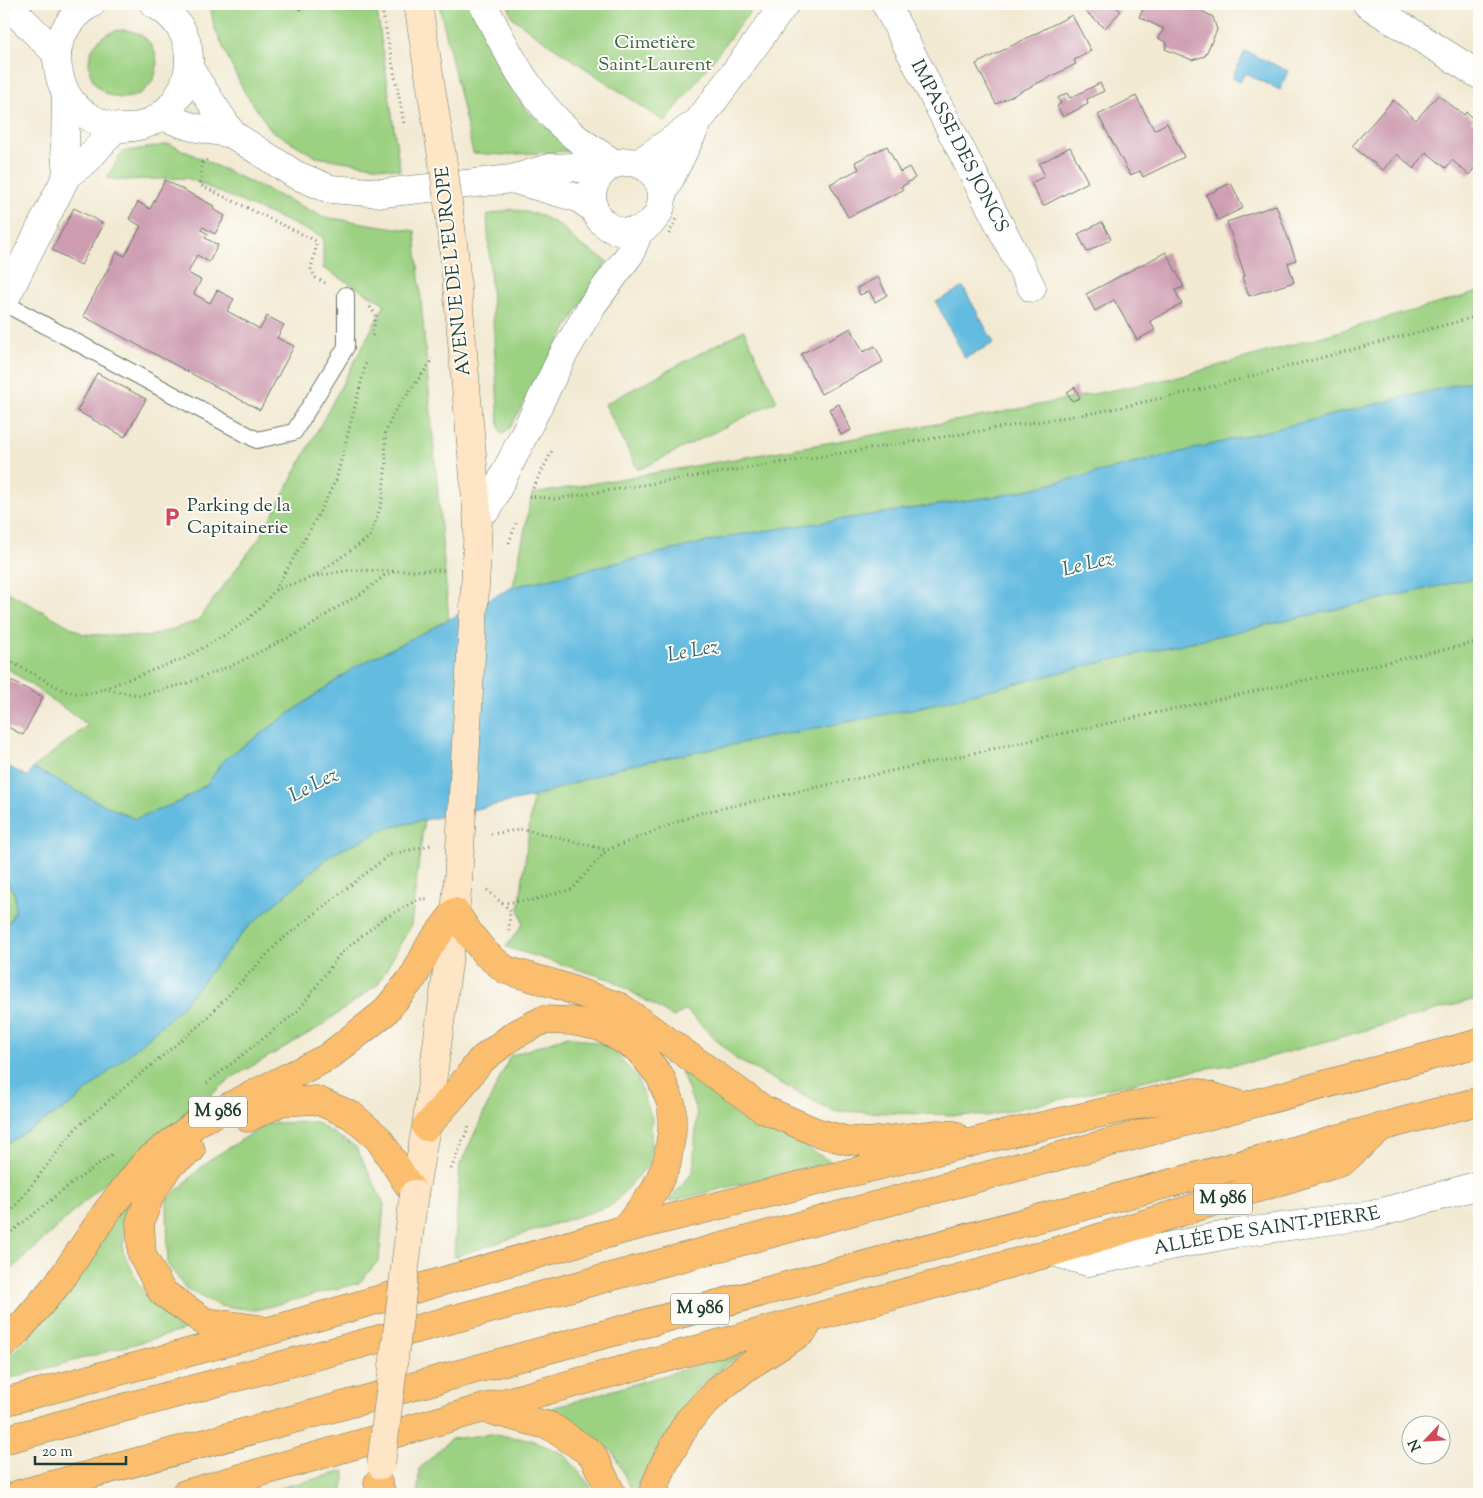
<svg xmlns="http://www.w3.org/2000/svg" width="1483" height="1498" font-family="'Sorts Mill Goudy',serif">
<style>
.green{fill:#9cd182;stroke:#5e875b}
.water{fill:#63bbe0;stroke:#417c8a}
.building{fill:#cd9cb1}
.lines{fill:none;stroke-linecap:round;stroke-linejoin:round}
.service-casing{stroke:#69796b;stroke-width:18}
.minor-casing{stroke:#69796b;stroke-width:29}
.tertiary-casing{stroke:#69796b;stroke-width:29}
.secondary-casing{stroke:#69796b;stroke-width:29}
.primary-casing{stroke:#69796b;stroke-width:29}
.path{stroke:#69796b;stroke-width:3;stroke-dasharray:1 4;stroke-linecap:butt}
.service{stroke:#fff;stroke-width:16}
.minor{stroke:#fff;stroke-width:28}
.tertiary{stroke:#fff;stroke-width:28}
.secondary{stroke:#fde5c5;stroke-width:28}
.primary{stroke:#fbbd6e;stroke-width:28}
.secondary-bridge-casing{stroke:#69796b;stroke-width:29;stroke-linecap:butt}
.secondary-bridge{stroke:#fde5c5;stroke-width:28}
.labels{text-anchor:middle;dominant-baseline:central;stroke-width:4;stroke-linejoin:round;paint-order:stroke}
.shield{fill:#fdfcf7;stroke:#62766e;stroke-width:1}
.shield-label{font-size:18px;font-weight:bold;fill:#1f3d34}
.park-label{font-size:19px;fill:#3e6248;stroke:#fdfcf7}
.street-label{font-size:19px;fill:#1f3d34;stroke:#fdfcf7}
.poi-label{font-size:19px;fill:#1f3d34;stroke:#fdfcf7;text-anchor:start}
.water-label{font-size:20px;font-style:italic;fill:#336368;stroke:#fdfcf7}
</style>
<rect width="100%" height="100%" fill="#fdfcf7"/>
<filter id="ink" filterUnits="userSpaceOnUse"><feTurbulence type="fractalNoise" baseFrequency=".02" numOctaves="2"/><feDisplacementMap in="SourceGraphic" scale="10" xChannelSelector="R" yChannelSelector="G"/><feConvolveMatrix kernelMatrix="1 2 1 2 8 2 1 2 1" color-interpolation-filters="sRGB"/></filter>
<filter id="wash" filterUnits="userSpaceOnUse"><feTurbulence type="fractalNoise" baseFrequency=".0096" numOctaves="4" result="noise"/><feDisplacementMap in="SourceGraphic" scale="20" xChannelSelector="R" yChannelSelector="G"/><feGaussianBlur stdDeviation="1.12" result="paint"/><feColorMatrix in="noise" values="0 0 0 0 0 0 0 0 0 0 0 0 0 0 0 0 0 1.4 0 .05"/><feComposite in="paint" operator="in"/></filter>
<g filter="url(#wash)">
<rect width="100%" height="100%" fill="#f2e9d2"/>
<path class="green" d="M210 4H376L400 170 316 157 271 130 245 93 232 67 214 27Z
M439 4H471L478 12 500 70 526 110 566 144 569 151 503 155 473 153Z
M508 4H756L665 122 530 31 512 17Z
M89 64a34 34 0 1 1 68 0a34 34 0 1 1-68 0Z
M170 144 324 217 415 231 449 620 355 667 225 759 207 784 181 801 135 819 92 799 33 768 88 725 4 666V590L83 634 148 637 197 621 261 536 385 304 323 268V237L187 178 121 180 107 178 122 152Z
M512 209 540 215 561 226 579 244 607 261 554 349 510 428 502 434 499 426 487 215Z
M1479 292V379L1010 494 737 535 513 587 532 494 983 416 1178 377Z
M744 330 777 401 638 470 605 404Z
M1479 577V998L1256 1061 1182 1072 986 1116 832 1111 736 1059 686 1010 673 1017 612 980 506 947 523 924 519 909 533 797 621 767 912 709 1111 660Z
M424 820 411 925 378 984 318 1028 233 1077 120 1169 4 1276V1145L72 1104 177 1012 246 929 331 855 387 828Z
M4 877C20 900 19 906 4 930Z
M568 1036 610 1046 637 1078 652 1118 650 1163 612 1205 454 1257 460 1165 510 1056Z
M681 1071 831 1162 668 1202 693 1172 697 1113Z
M315 1122 356 1147 384 1204 379 1260 359 1283 256 1310 220 1306 187 1290 168 1265 167 1200 209 1160 269 1123Z
M126 1201 123 1251 137 1281 150 1303 185 1330 4 1380V1362L27 1339Z
M744 1352 699 1385 633 1493 613 1452 576 1425 545 1410Z
M491 1434 531 1440 564 1454 590 1486 592 1494H418L419 1469 451 1439Z
M345 1471 342 1494H257Z"/>
<path class="water" d="M1245 51 1288 71 1280 90 1245 73 1240 82 1232 78Z
M963 287 994 343 965 358 936 302Z
M1479 379V577L1111 660 912 709 621 767 533 797 387 828 331 855 246 929 177 1012 72 1104 4 1145V930L15 912V894L4 877V764L28 777 33 768 92 799 135 819 181 801 207 784 225 759 355 667 513 587 737 535 1010 494Z"/>
<g id="blocks">
<path class="building" d="M297 4H317L299 10Z
M1085 4H1112L1121 11 1105 28 1081 8Z
M1146 4H1153L1159 6 1160 4H1172L1176 6 1177 4H1196L1200 10 1213 17 1217 30 1205 56 1192 60 1165 49 1167 43 1158 38 1164 29 1139 17Z
M1072 15 1091 51 1074 60 1076 64 996 104 976 64Z
M1100 83 1104 91 1087 99 1088 104 1063 117 1057 106 1061 104 1058 98 1067 93 1070 98Z
M1438 95 1464 115 1466 112 1473 119 1471 121 1479 128V162L1469 175 1452 160 1446 168 1426 152 1414 169 1397 154 1383 170 1352 146 1393 100 1416 120Z
M1136 96 1154 130 1167 123 1184 157 1143 177 1140 171 1130 175 1098 115Z
M887 146 900 172 909 167 915 178 901 187 903 190 848 217 830 184 859 169 855 162Z
M1070 147 1088 182 1043 206 1031 183 1045 176 1039 164Z
M165 180 214 206 213 209 225 216 215 234 203 227 201 230 208 234 205 238 218 245 209 262 197 255 188 273 201 280 194 294 210 303 217 290 234 299 227 311 260 329 267 316 284 325 277 338 294 346 260 410 83 316 117 252 125 256 141 226 129 219 138 202 150 209Z
M1231 183 1243 208 1218 220 1206 195Z
M1276 205 1296 260 1288 263 1294 282 1249 296 1242 277 1245 276 1227 222Z
M74 208 104 224 81 265 52 250Z
M1102 222 1111 239 1087 252 1078 234Z
M1166 252 1184 287 1175 290 1182 304 1150 321 1155 330 1137 340 1114 300 1095 311 1086 294Z
M878 277 887 295 875 302 869 291 860 295 857 288Z
M851 328 863 352 875 346 883 362 821 394 801 354Z
M97 373 146 399 125 437 77 411Z
M1075 387 1080 398 1072 401 1067 392Z
M839 404 851 430 841 435 829 409Z
M5 678 43 697 23 735 4 725V681Z"/>
</g>
</g>
<g filter="url(#ink)">
<use href="#blocks" fill-opacity="0" stroke="#69796b" stroke-width="1"/>
<g class="lines">
<defs>
<path id="service" d="M4 303 257 440 294 432 346 347V295"/>
<g id="minor">
<path d="M9 4 19 16 57 54"/>
<path d="M91 4C71 14 56 38 57 60 59 82 67 103 86 115 164 167 233 47 154 4"/>
<path d="M483 4C507 52 531 101 574 136 586 146 602 155 615 164"/>
<path id="s1" d="M886 4 1032 288"/>
<path d="M1367 4 1479 75"/>
<path d="M189 68 232 134 296 175 330 189 383 193 512 179 549 168 574 167 602 173"/>
<path d="M66 96 65 149 67 175"/>
<path d="M161 116 192 127 232 134"/>
<path d="M512 179 578 198 594 209"/>
<path d="M4 301 67 175 87 160 116 127"/>
<path id="s2" d="M1053 1252 1088 1262 1237 1233 1372 1215 1479 1185"/>
</g>
<path id="tertiary" d="M592 197a35 35 0 1 1 70 0a35 35 0 1 1-70 0Z
M639 163 696 123
M663 193 698 122 785 4
M488 508 563 355 593 304 630 254 639 231"/>
<path id="secondary" d="M418 4 444 170
M454 252 478 522 476 569
M414 1194 426 1127 455 912 458 882"/>
<path id="primary" d="M248 1118 281 1102 316 1100 351 1115 379 1139 414 1194
M426 1127 456 1093 480 1061 514 1035 543 1020 572 1021 601 1027 638 1049 660 1076 672 1106V1131L667 1163 655 1190 625 1229
M191 1150 169 1165 150 1196 140 1222 142 1255 162 1292 205 1322 258 1329
M4 1344 14 1335 60 1281 107 1211 147 1161 198 1122 328 1057 384 1013 414 976 430 945 455 912 469 933 485 953 506 970 561 986 620 1007 763 1109 816 1132 845 1140 869 1142 938 1134 954 1135
M4 1402 272 1330 625 1229 993 1137 1195 1092 1244 1106
M485 1409 550 1426 592 1454 612 1494
M4 1440 1479 1043
M378 1483 382 1494
M19 1494 568 1344 1479 1101
M185 1494 484 1408 1053 1252 1342 1162 1378 1130
M652 1494 663 1466 688 1421 719 1389 747 1367 802 1332 806 1327"/>
</defs>
<use href="#service" class="service-casing"/>
<use href="#minor" class="minor-casing"/>
<use href="#tertiary" class="tertiary-casing"/>
<use href="#secondary" class="secondary-casing"/>
<use href="#primary" class="primary-casing"/>
<path class="path" d="M381 4 404 123
M207 160 202 163 200 185 316 241C317 250 312 260 311 270L316 278 327 284
M669 234 676 219
M370 307 376 315 372 338
M533 488 553 449
M529 496 555 499 1098 412 1203 389 1479 316
M509 543 517 520
M313 577 370 537 382 502 386 462 385 434 394 412 432 361V358
M275 590 313 577 350 570 394 571
M4 658 65 691 79 694 92 693 185 658 228 633 246 621 262 606 275 590 310 530 336 480 366 363
M104 689 139 695 185 684 235 664 308 628 333 610 364 592 384 576 396 571 447 570
M491 834 523 829 607 850
M487 890 510 910 509 930 507 932
M502 903 532 900 572 889 607 850 700 813 1479 642
M207 1083 299 1010 340 954 381 920 419 899H427
M451 1169 469 1126
M4 1221 76 1128 202 1023 280 941 389 855 431 845
M4 1238 67 1187 114 1153"/>
<use href="#service" class="service"/>
<use href="#minor" class="minor"/>
<use href="#tertiary" class="tertiary"/>
<use href="#secondary" class="secondary"/>
<use href="#primary" class="primary"/>
<defs>
<path id="secondary-bridge" d="M444 170 454 252
M458 882 476 569
M381 1465 414 1194"/>
</defs>
<use href="#secondary-bridge" class="secondary-bridge-casing"/>
<use href="#secondary-bridge" class="secondary-bridge"/>
</g>
</g>
<defs>
<symbol id="parking-bare" viewBox="-9 -9 18 18"><path d="M-3.5-5.5H1a3.5 3.5 0 0 1 0 7H-1V5.5H-3.5ZM-1-3.4V-.6H.8a1.4 1.4 0 0 0 0-2.8Z" fill="#d1495b" stroke="#fdfcf7" stroke-width="2.5" paint-order="stroke"/></symbol>
</defs>
<g fill-rule="evenodd">
<use href="#parking-bare" x="158" y="503" width="28" height="28"/>
</g>
<g class="labels">
<g class="shield">
<rect x="189" y="1096.5" width="58" height="31" rx="4"/>
<rect x="1194" y="1183.5" width="58" height="31" rx="4"/>
<rect x="671" y="1293.5" width="58" height="31" rx="4"/>
</g>
<g class="shield-label">
<text x="218" y="1112">M 986</text>
<text x="1223" y="1199">M 986</text>
<text x="700" y="1309">M 986</text>
</g>
<g class="park-label">
<text x="655" y="43">Cimetière<tspan x="655" dy="22">Saint-Laurent</tspan></text>
</g>
<g class="street-label">
<text stroke="none"><textPath href="#s1" startOffset="160">IMPASSE DES JONCS</textPath></text>
<text transform="translate(454 271) rotate(-96)">AVENUE DE L'EUROPE</text>
<text stroke="none"><textPath href="#s2" startOffset="218">ALLÉE DE SAINT-PIERRE</textPath></text>
</g>
<g class="poi-label">
<text x="187" y="506">Parking de la<tspan x="187" dy="22">Capitainerie</tspan></text>
</g>
<g class="water-label">
<text transform="translate(1088 565) rotate(-14)">Le Lez</text>
<text transform="translate(693 652) rotate(-11)">Le Lez</text>
<text transform="translate(314 786) rotate(-28)">Le Lez</text>
</g>
</g>
<rect width="1483" height="1498" fill="none" stroke="#fdfcf7" stroke-width="20"/>
<g transform="translate(1426 1440) rotate(245)"><circle r="24" fill="#fdfcf7" stroke="#a4b0a9"/>
<path d="M0-4L9 19L0 12L-9 19Z" fill="#d1495b"/>
<text y="-8" font-size="14" font-weight="bold" text-anchor="middle" fill="#1f3d34">N</text>
</g>
<path d="M35 1456v8h91v-8" fill="none" stroke="#1f3d34" stroke-width="2.5"/>
<text x="42" y="1456" font-size="15" fill="#1f3d34" stroke="#fdfcf7" stroke-width="4" paint-order="stroke">20 m</text>
</svg>
